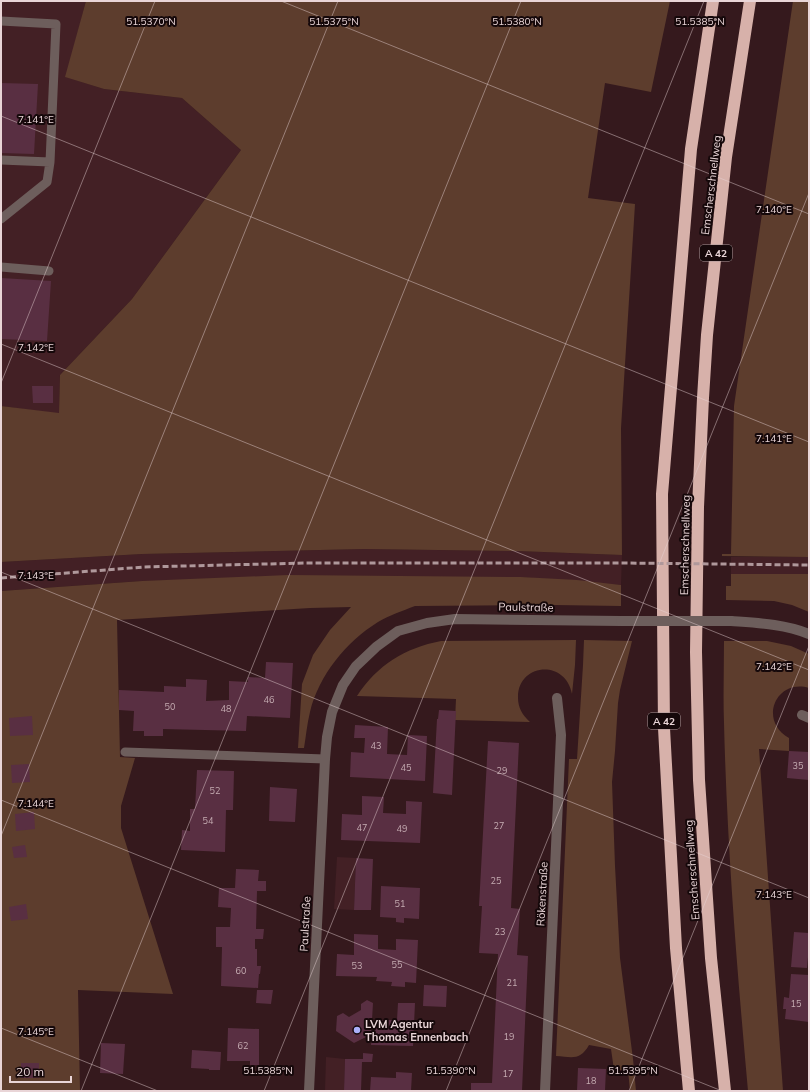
<svg xmlns="http://www.w3.org/2000/svg" width="810" height="1092" font-family="Mulish,sans-serif">
<style>
.built{fill:#432025}
.green{fill:#5d3d2d}
.building{fill:#592f42}
.lines{fill:none;stroke-linecap:round;stroke-linejoin:round}
.service{stroke:#6d5e5c;stroke-width:9}
.minor{stroke:#6d5e5c;stroke-width:10}
.motorway{stroke:#d7b1aa;stroke-width:12}
.rail{stroke:#af989b;stroke-width:3;stroke-dasharray:6 3;stroke-linecap:butt}
.minor-bridge{stroke:#6d5e5c;stroke-width:10}
.ticks{fill:none;stroke:#e9d5d7;stroke-width:1;stroke-opacity:0.45}
.poi-dot{fill:#aab0fb;stroke:#15080a;stroke-width:1.5}
.labels{text-anchor:middle;dominant-baseline:central;stroke-width:4;stroke-linejoin:round;paint-order:stroke}
.number-label{font-size:9px;fill:#c5acb2}
.shield{fill:#15080a;stroke:#a9989a;stroke-width:1}
.shield-label{font-size:10px;font-weight:bold;fill:#e9d5d7}
.street-label{font-size:11px;fill:#e9d5d7;stroke:#15080a}
.poi-label{font-size:11px;font-weight:bold;fill:#e9d5d7;stroke:#15080a;text-anchor:start}
.ticks-label{font-size:10px;text-anchor:middle;fill:#e9d5d7;stroke:#15080a;stroke-width:4;stroke-linejoin:round;paint-order:stroke}
</style>
<rect width="100%" height="100%" fill="#35191d"/>
<path class="built" d="M1 1H86L66 77 104 89 182 98 241 150 132 299 60 375 59 414 1 406Z
M364 549 517 551 622 555 621 585 521 577 142 581 1 591V562L142 554Z
M731 557H809V574H731Z
M337 857 356 858 354 910 334 909Z
M326 1057 345 1059 344 1091H325Z"/>
<path class="green" d="M86 1H670L651 92 605 83 588 198 635 204 621 428 622 555 517 551 364 549 142 554 1 562V406L59 413 60 375 132 299 241 150 182 98 104 89 65 77Z
M793 1H809V557L722 556V554H731L734 406Z
M731 574H809V612L792 605 774 601 726 600V586H731Z
M288 575 521 577 577 580 621 585V606L555 605 415 606C402 611 390 615 378 622 346 642 319 675 310 712 307 724 306 736 304 748H298L302 684 313 655 330 630 351 607 310 608 117 620 120 757 135 758 121 806V828L173 994 78 990 80 1091H1V591L142 581Z
M576 640 575 665 572 694C565 658 517 664 518 698 518 707 522 715 530 722L455 720 456 699 357 696C377 665 405 648 441 641Z
M584 640 632 641 620 690 618 703 615 751 612 782 615 866 620 958 633 1059 636 1091H630L628 1070H614L611 1049 589 1045C580 1061 572 1057 556 1056L569 759H577L583 665Z
M724 641H767L791 646 809 654V688C776 678 758 721 789 738V751L759 749 783 1091H748C737 969 727 846 724 723 723 696 724 668 724 641Z"/>
<path class="building" d="M1 83 38 84 34 154 1 153Z
M1 278 51 281 47 341 1 339Z
M32 386H53V403H33Z
M266 662 293 663 290 718 247 716 246 731 163 729V736H144V731H133L134 711 119 710V690L164 692V686L186 687V679L207 680 206 701 229 700V681L248 682V677L265 678Z
M439 710 456 711 452 795 433 793 437 719H438Z
M32 716 33 735 10 736 9 718Z
M355 725 388 727 387 754 407 755 408 735 427 736 425 781 350 777 351 752 364 753 365 738H354Z
M488 741 519 743 511 908 520 909 517 955 528 956 522 1091H471V1083H492L493 1061 498 954 479 953 482 906H479Z
M789 751 809 752V780L787 778Z
M29 764 30 782 12 783 11 765Z
M197 770 234 771 233 810H226L225 852 181 850 182 830 190 831V809H195Z
M270 787 297 789 295 822 269 821Z
M362 796 384 797 383 813 406 814V801L422 802 420 843 341 840 342 814 362 815Z
M34 812 35 829 16 831 15 814Z
M25 845 27 857 14 858 12 847Z
M356 858 373 859 371 910H354Z
M236 869 259 870 258 881H266V891H257L256 929H264L263 939H255V949H257V966H261L260 974H259L258 988 221 986 222 947H216V927H230L231 908 218 907 219 888H235Z
M381 886 420 888 419 919 404 918V923L396 922V918L380 917Z
M26 904 28 919 11 921 9 907Z
M794 932 809 933V946L807 968 791 967Z
M354 934 378 935V949L396 950V939L418 940 416 983 405 982V987L391 986 392 982 376 981 377 977 336 976 337 954 354 955Z
M791 974 809 975V1022L785 1019 786 1009H783L784 997 789 998Z
M424 985 447 986 446 1007 423 1006Z
M257 990H273L271 1004 256 1003Z
M367 1000 373 1003 372 1020H397L398 1003H415L413 1046 371 1045 372 1034 354 1043 336 1031 337 1016 343 1013 349 1017 361 1010V1004Z
M228 1028 259 1029V1065H250V1061H227Z
M101 1043 125 1044 123 1074 100 1073Z
M192 1050 221 1052 220 1070H209V1069L191 1068Z
M363 1053 373 1054 372 1062H362L361 1091H344L345 1059H363Z
M21 1063H39V1078H21Z
M578 1068 606 1069 605 1091H577Z
M396 1072 412 1073 411 1091H370L371 1077 396 1078Z"/>
<g class="lines">
<path class="service" d="M1 21 56 24 50 162 47 182 1 219
M1 160 50 162
M1 267 49 271
M125 752 325 759"/>
<path class="minor" d="M731 621C758 623 784 624 809 634
M802 715 809 718
M309 1091 325 759 327 737 332 712 343 685 356 666 376 647 398 631 427 623 455 619 621 621
M545 1091 561 735 557 698"/>
<path class="motorway" d="M689 1091 676 948 664 728 662 494 691 149 713 1
M725 1091 711 958 699 780 696 652 698 507 703 398 707 335 726 157 750 1"/>
<path class="rail" d="M1 578 144 567 306 563H622L809 565"/>
<path class="minor-bridge" d="M621 621H731"/>
</g>
<path class="ticks" d="M281 1 809 214M1 116 809 442M1 344 809 670M1 383 155 1M1 572 809 898M1 800 722 1091M1 836 338 1M1 1028 158 1091M81 1091 521 1M264 1091 704 1M446 1091 809 193M629 1091 809 646"/>
<circle class="poi-dot" cx="357" cy="1030" r="4"/>
<g class="labels">
<g class="number-label">
<text x="269" y="699">46</text>
<text x="170" y="706">50</text>
<text x="226" y="708">48</text>
<text x="376" y="745">43</text>
<text x="798" y="765">35</text>
<text x="406" y="767">45</text>
<text x="502" y="770">29</text>
<text x="215" y="790">52</text>
<text x="208" y="820">54</text>
<text x="499" y="825">27</text>
<text x="362" y="827">47</text>
<text x="402" y="828">49</text>
<text x="496" y="880">25</text>
<text x="400" y="903">51</text>
<text x="500" y="931">23</text>
<text x="397" y="964">55</text>
<text x="357" y="965">53</text>
<text x="241" y="970">60</text>
<text x="512" y="982">21</text>
<text x="796" y="1003">15</text>
<text x="509" y="1036">19</text>
<text x="243" y="1045">62</text>
<text x="508" y="1073">17</text>
<text x="591" y="1080">18</text>
</g>
<g class="shield">
<rect x="700" y="245" width="32" height="16" rx="3"/>
<rect x="648" y="713" width="32" height="16" rx="3"/>
</g>
<g class="shield-label">
<text x="716" y="253">A 42</text>
<text x="664" y="721">A 42</text>
</g>
<g class="street-label">
<text transform="translate(711 185) rotate(-83)">Emscherschnellweg</text>
<text transform="translate(685 545) rotate(-89)">Emscherschnellweg</text>
<text transform="translate(526 607) rotate(1)">Paulstraße</text>
<text transform="translate(692 870) rotate(-94)">Emscherschnellweg</text>
<text transform="translate(542 894) rotate(-87)">Rökenstraße</text>
<text transform="translate(305 924) rotate(-87)">Paulstraße</text>
</g>
<g class="poi-label">
<text x="365" y="1024">LVM Agentur<tspan x="365" dy="13">Thomas Ennenbach</tspan></text>
</g>
</g>
<g class="ticks-label">
<text x="151" y="25">51.5370°N</text>
<text x="517" y="25">51.5380°N</text>
<text x="700" y="25">51.5385°N</text>
<text x="334" y="25">51.5375°N</text>
<text x="36" y="123">7.141°E</text>
<text x="774" y="213">7.140°E</text>
<text x="36" y="351">7.142°E</text>
<text x="774" y="442">7.141°E</text>
<text x="36" y="579">7.143°E</text>
<text x="774" y="670">7.142°E</text>
<text x="36" y="807">7.144°E</text>
<text x="774" y="898">7.143°E</text>
<text x="36" y="1035">7.145°E</text>
<text x="268" y="1074">51.5385°N</text>
<text x="451" y="1074">51.5390°N</text>
<text x="633" y="1074">51.5395°N</text>
</g>
<rect width="810" height="1092" fill="none" stroke="#e9d5d7" stroke-width="4"/>
<path d="M10 1076v6h61v-6" fill="none" stroke="#e9d5d7" stroke-width="2"/>
<text x="16" y="1076" font-size="12" fill="#e9d5d7" stroke="#15080a" stroke-width="3" paint-order="stroke">20 m</text>
</svg>
